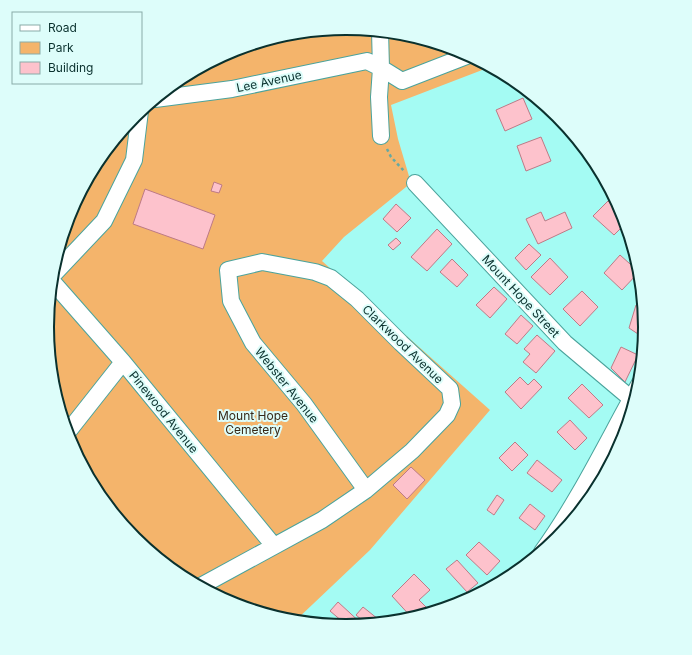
<svg xmlns="http://www.w3.org/2000/svg" width="692" height="655" font-family="Inter,sans-serif">
<style>
.green{fill:#f4b46b}
.building{fill:#fdc2cc;stroke:#bd7a86}
.lines{fill:none;stroke-linecap:round;stroke-linejoin:round}
.minor-casing{stroke:#4ba39c;stroke-width:18}
.path{stroke:#65a9a3;stroke-width:2.5;stroke-dasharray:3 3;stroke-linecap:butt}
.minor{stroke:#fff;stroke-width:16}
.labels{text-anchor:middle;dominant-baseline:central;stroke-width:4;stroke-linejoin:round;paint-order:stroke}
.street-label{font-size:12px;fill:#0a312e;stroke:#ddfdfa}
.park-label{font-size:12px;fill:#372817;stroke:#ddfdfa}
.rim{fill:none;stroke:#0a312e;stroke-width:2}
</style>
<rect width="100%" height="100%" fill="#a4fbf3"/>
<path class="green" d="M346 28 405 34 461 51 490 67 391 105 398 139 411 183 344 237 322 261 490 410 370 550 294 622 287 621 231 604 179 576 134 539 97 494 69 442 52 386 47 327 52 269 69 213 97 161 134 116 180 78 232 51 288 34Z"/>
<path class="building" d="M523 98 532 119 505 131 496 110Z
M541 137 551 161 526 171 517 146Z
M580 142 591 156 585 159 579 143Z
M214 182 222 185 219 193 211 191Z
M145 189 215 215 203 249 133 224Z
M608 201 619 211 621 209 626 223 614 235 593 216Z
M396 204 411 218 397 232 383 219Z
M541 212 545 221 565 212 572 228 538 244 526 219Z
M437 229 452 244 427 271 411 257Z
M396 238 401 243 393 250 388 245Z
M529 244 541 255 526 270 515 258Z
M620 255 639 272 622 290 604 273Z
M550 258 568 277 550 295 531 277Z
M452 259 468 275 457 287 440 272Z
M494 287 507 299 490 318 476 305Z
M582 291 598 307 580 326 563 309Z
M636 305 643 307 645 328 644 338 629 328Z
M521 315 533 326 517 344 505 334Z
M537 335 555 351 536 373 523 362 530 354 524 349Z
M621 347 638 355 625 382 611 368Z
M520 377 528 385 534 379 542 387 521 409 505 392Z
M582 384 603 405 589 418 568 398Z
M570 420 587 438 575 450 557 432Z
M515 442 528 455 512 471 499 458Z
M537 460 562 480 552 492 527 473Z
M411 467 425 480 407 499 393 485Z
M497 495 504 500 494 515 487 510Z
M530 504 545 516 535 530 519 518Z
M479 542 500 561 487 575 466 555Z
M457 560 478 583 467 592 446 569Z
M414 574 430 590 419 600 432 613 413 619 392 596Z
M338 602 363 625 349 627 330 611Z
M363 607 383 623 368 625 356 615Z"/>
<g class="lines">
<defs>
<path id="minor" d="M380 31 381 68 379 97 381 136
M155 99 232 89 367 61 381 68 402 81 469 55
M415 183 565 343 635 402
M52 276 104 221 134 160 140 111
M51 280 123 362 274 546
M67 433 123 362
M542 552C580 499 608 440 640 383
M199 587 322 520 366 490 412 451 447 415 452 404 450 389 401 343 357 299 331 278 315 272 262 262 228 270 231 301 253 343 304 404 366 490"/>
</defs>
<use href="#minor" class="minor-casing"/>
<path class="path" d="M387 149 391 157 405 172"/>
<use href="#minor" class="minor"/>
</g>
<g class="labels">
<g class="street-label">
<text transform="translate(269 81) rotate(-12)">Lee Avenue</text>
<text transform="translate(521 296) rotate(47)">Mount Hope Street</text>
<text transform="translate(403 344) rotate(44)">Clarkwood Avenue</text>
<text transform="translate(287 385) rotate(51)">Webster Avenue</text>
<text transform="translate(164 412) rotate(51)">Pinewood Avenue</text>
</g>
<g class="park-label">
<text x="253" y="415">Mount Hope<tspan x="253" dy="14">Cemetery</tspan></text>
</g>
</g>
<path d="M0 0H692V655H0ZM54 327a292 292 0 1 1 584 0a292 292 0 1 1-584 0Z" fill="#ddfdfa" fill-rule="evenodd"/>
<path class="rim" d="M54 327a292 292 0 1 1 584 0a292 292 0 1 1-584 0Z"/>
<rect x="12" y="12" width="130" height="72" fill="#ddfdfa" stroke="#89aba8"/>
<rect x="20" y="25" width="20" height="6" fill="#ffffff" stroke="#89aba8"/>
<text x="48" y="32" font-size="12" fill="#0a312e">Road</text>
<rect x="20" y="42" width="20" height="12" fill="#f4b46b" stroke="#89aba8"/>
<text x="48" y="52" font-size="12" fill="#0a312e">Park</text>
<rect x="20" y="62" width="20" height="12" fill="#fdc2cc" stroke="#89aba8"/>
<text x="48" y="72" font-size="12" fill="#0a312e">Building</text>
</svg>
